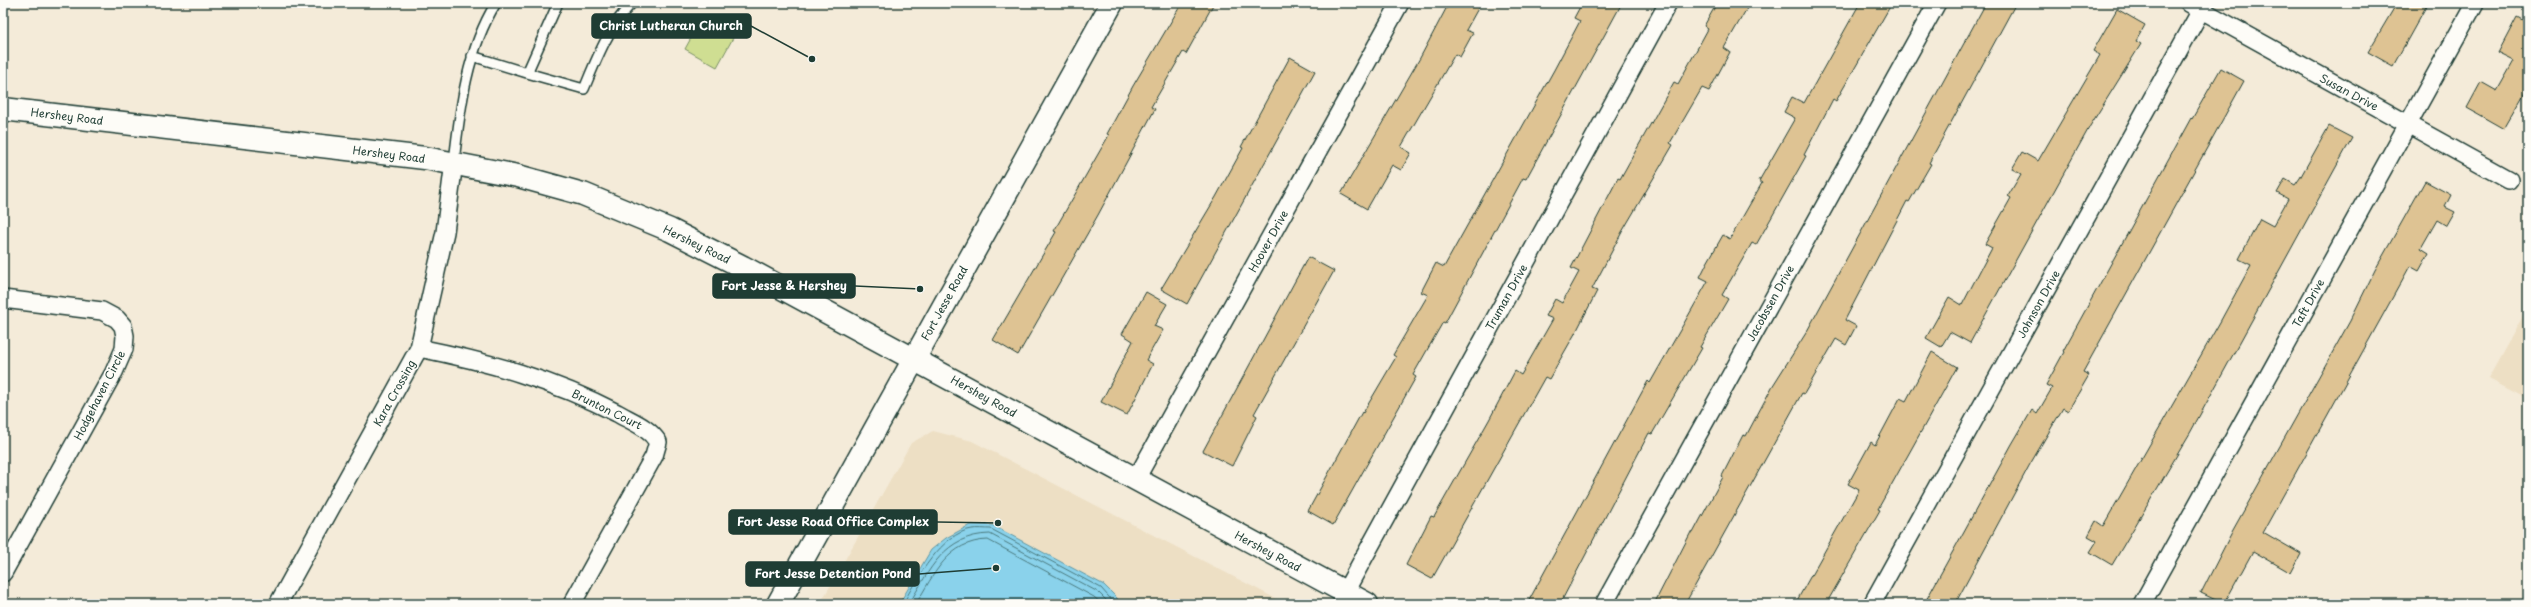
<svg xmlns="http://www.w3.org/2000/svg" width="2531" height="607" font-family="'Playpen Sans',sans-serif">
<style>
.built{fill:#eddfc4}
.green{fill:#cfde92;stroke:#778e63}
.water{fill:#8ad2eb;stroke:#5f96a2}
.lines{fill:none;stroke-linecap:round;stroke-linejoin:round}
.shore{stroke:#4a797d;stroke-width:1}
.building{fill:#dec393;stroke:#1f3d34}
.service-casing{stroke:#1f3d34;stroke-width:12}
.minor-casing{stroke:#1f3d34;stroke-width:20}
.secondary-casing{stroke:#1f3d34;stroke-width:25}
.service{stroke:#fdfcf7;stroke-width:9}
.minor{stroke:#fdfcf7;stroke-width:17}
.secondary{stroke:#fdfcf7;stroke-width:22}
.labels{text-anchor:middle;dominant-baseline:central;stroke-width:3;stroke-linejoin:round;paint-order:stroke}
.street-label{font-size:11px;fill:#1f3d34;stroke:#fdfcf7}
.leader{fill:none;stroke:#1f3d34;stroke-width:1.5}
.callout-dot{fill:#1f3d34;stroke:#fdfcf7;stroke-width:1.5}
.callout{fill:#1f3d34;stroke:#1f3d34;stroke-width:1.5}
.callout-label{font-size:12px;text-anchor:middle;font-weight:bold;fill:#fff}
</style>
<rect width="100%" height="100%" fill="#f4ebd9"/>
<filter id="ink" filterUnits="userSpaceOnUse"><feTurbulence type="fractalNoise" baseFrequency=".025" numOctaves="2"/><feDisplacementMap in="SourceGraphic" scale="8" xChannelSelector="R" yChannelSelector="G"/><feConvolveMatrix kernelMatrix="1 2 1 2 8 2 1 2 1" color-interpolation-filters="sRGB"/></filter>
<g filter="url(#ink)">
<path class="built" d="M2528 307V400L2488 379Z
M933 431 972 441 1286 604H820L911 443Z"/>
<path class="green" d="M701 20 733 38 717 67 685 49Z"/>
<path class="water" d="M970 525H992L1104 585 1117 598 1119 604H899L931 550 946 538Z"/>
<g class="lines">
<path class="shore" d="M903 604C916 579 942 533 972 529 978 528 985 529 991 529L1101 588 1115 604
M909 604C930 569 944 535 990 534L1098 592 1110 604
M916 604C934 574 948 541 988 540L1094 597 1102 604"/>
</g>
<path class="building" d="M1182 3H1214L1186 54 1183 52 1151 107 1155 109 1098 215 1018 355 993 340 1056 232 1054 231 1109 135 1107 134 1133 86Z
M1449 3H1481L1466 30 1473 33 1460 57 1455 54 1401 147 1411 153 1401 170 1392 165 1367 209 1341 194 1420 58Z
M1582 3H1622L1526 179 1523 178 1445 323 1443 322 1413 375 1416 377 1333 525 1308 511 1362 412 1363 413 1396 357 1393 355 1428 295 1421 292 1436 263 1444 267 1554 70 1580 21 1574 18Z
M1717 3H1750L1724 48 1730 52 1709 91 1702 88 1670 143 1673 145 1622 232 1592 289 1597 291 1577 330 1549 379 1545 377 1432 579 1406 565 1431 516 1434 517 1489 420 1515 371 1521 375 1553 319 1546 316 1555 299 1562 303 1579 272 1571 268 1618 178 1620 179 1674 82 1678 84 1708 29 1704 26Z
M1860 3H1892L1836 101 1833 99 1804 155 1806 156 1756 245 1752 243 1722 295 1728 299 1700 347 1702 348 1652 434 1649 433 1560 604H1527L1648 381 1650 383 1708 281 1700 277 1707 263 1723 235 1730 239 1762 183 1759 181 1795 118 1784 112 1792 97 1804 103Z
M1986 3H2016L1929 163 1931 164 1909 202 1907 201 1845 320 1856 326 1846 345 1836 339 1804 394 1802 393 1685 604H1654L1691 532 1693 533 1723 477 1722 476 1743 435 1746 436 1772 387 1806 333Z
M2397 3H2428L2393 66 2368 52Z
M2117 9 2145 25 2136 41 2141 44 2090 126 1970 343 1950 332 1941 347 1926 338 1949 297 1962 305 1992 248 1985 244 2011 198 2008 196 2021 174 2012 169 2022 152 2038 161 2100 55 2093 51Z
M2517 17 2528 23V87L2504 129 2467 108 2481 82 2497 91 2514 61 2498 53Z
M1290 57 1315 71 1187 304 1161 289 1216 197 1243 148 1241 147Z
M2221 68 2244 81 2083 372 2089 375 2068 411 2063 408 2029 466 1955 604H1924L2012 444 2032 410 2037 414 2052 388 2046 385 2064 352 2063 351 2191 118 2192 119Z
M2329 126 2352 138 2190 433 2112 565 2090 552 2097 541 2088 536 2096 521 2103 526 2220 322 2251 265 2239 259 2260 219 2273 226 2288 199 2277 193 2285 179 2295 185 2300 178Z
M2425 181 2451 195 2445 207 2455 212 2447 226 2437 220 2421 248 2429 253 2419 271 2410 266 2263 532 2301 554 2291 573 2253 551 2224 604 2201 593 2233 530 2350 321 2375 270Z
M1308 257 1334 271 1254 414 1257 416 1232 466 1203 451Z
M1146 292 1167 304 1154 326 1163 330 1146 360 1153 364 1127 415 1101 402 1133 341 1122 334Z
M1932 352 1957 367 1878 509 1880 510 1826 604H1795L1859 490 1848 484 1871 442 1875 445 1900 398 1906 401Z"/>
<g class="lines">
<defs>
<path id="service" d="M472 56 527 73 558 3
M527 73 584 89C597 58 608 28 632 3
M454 162C460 108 467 50 496 3"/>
<path id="minor" d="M2189 3 2509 180
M3 299 102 311 117 319 123 326 125 336 124 349 114 372 3 573
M419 348C489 362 553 380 617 413 633 422 648 427 658 442L654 456 572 604
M1136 479 1400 3
M1345 592 1668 3
M278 604 419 348 445 232 454 162
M1604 604 1937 3
M1872 604 2205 3
M2142 604 2475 3"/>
<path id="secondary" d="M3 109 425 158 518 176 583 194 670 230 743 267 1367 604
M778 604 1112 3"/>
</defs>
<use href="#service" class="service-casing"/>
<use href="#minor" class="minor-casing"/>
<use href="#secondary" class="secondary-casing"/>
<use href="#service" class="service"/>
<use href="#minor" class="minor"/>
<use href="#secondary" class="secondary"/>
</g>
</g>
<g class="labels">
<g class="street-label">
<text transform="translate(2349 92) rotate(28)">Susan Drive</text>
<text transform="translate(67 116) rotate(7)">Hershey Road</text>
<text transform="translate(389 154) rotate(7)">Hershey Road</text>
<text transform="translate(1268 241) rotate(-61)">Hoover Drive</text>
<text transform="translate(697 244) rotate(26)">Hershey Road</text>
<text transform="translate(1506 297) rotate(-61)">Truman Drive</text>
<text transform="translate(944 303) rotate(-61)">Fort Jesse Road</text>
<text transform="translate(1770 303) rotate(-61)">Jacobssen Drive</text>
<text transform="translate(2308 303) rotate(-61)">Taft Drive</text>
<text transform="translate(2038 304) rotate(-61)">Johnson Drive</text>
<text transform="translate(394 393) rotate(-61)">Kara Crossing</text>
<text transform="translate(99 395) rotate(-63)">Hodgehaven Circle</text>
<text transform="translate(984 396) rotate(29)">Hershey Road</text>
<text transform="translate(607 409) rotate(26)">Brunton Court</text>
<text transform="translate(1268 551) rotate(28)">Hershey Road</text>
</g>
</g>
<path class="leader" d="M812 59L751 26M920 289L855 286M998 523L937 522M996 568L919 574"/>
<g class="callout-dot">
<circle cx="812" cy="59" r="4"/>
<circle cx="920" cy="289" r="4"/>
<circle cx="998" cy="523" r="4"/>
<circle cx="996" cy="568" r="4"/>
</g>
<g class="callout">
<rect x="592" y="14" width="159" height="24" rx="4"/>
<rect x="713" y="274" width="142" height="24" rx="4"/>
<rect x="729" y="510" width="208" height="24" rx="4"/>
<rect x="746" y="562" width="173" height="24" rx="4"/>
</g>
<g class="callout-label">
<text x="671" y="30">Christ Lutheran Church</text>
<text x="784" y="290">Fort Jesse &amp; Hershey</text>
<text x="833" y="526">Fort Jesse Road Office Complex</text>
<text x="833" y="578">Fort Jesse Detention Pond</text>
</g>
<rect width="2531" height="607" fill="none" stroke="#fdfcf7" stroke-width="16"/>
<rect x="8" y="8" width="2515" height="591" fill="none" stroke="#1f3d34" stroke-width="1.5" filter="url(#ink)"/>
</svg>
